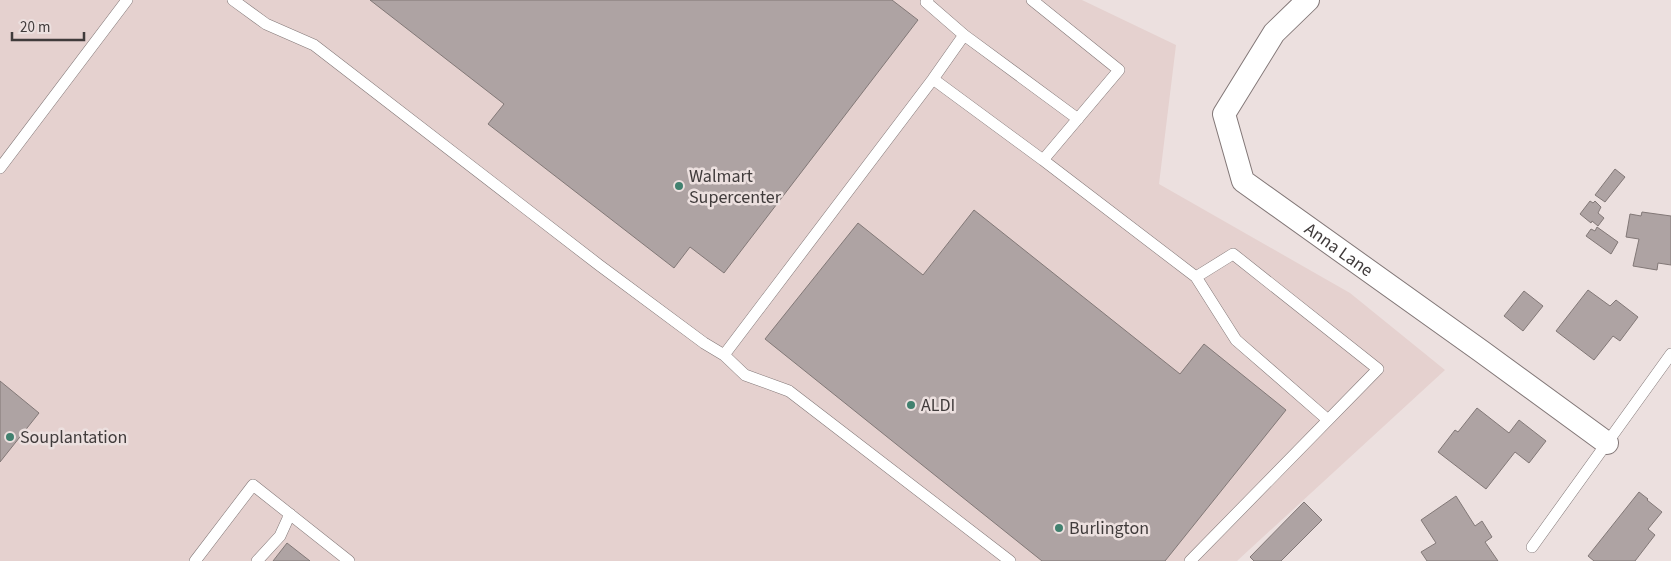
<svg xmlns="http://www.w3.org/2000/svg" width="1671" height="561" font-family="'Source Sans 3',sans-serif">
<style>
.built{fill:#e5d1cf}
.building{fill:#aea3a3;stroke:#827877}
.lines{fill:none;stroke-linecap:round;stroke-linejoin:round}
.lane-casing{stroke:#827777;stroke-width:12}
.street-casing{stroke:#827777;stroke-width:24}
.lane{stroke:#fff;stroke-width:11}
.street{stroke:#fff;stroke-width:22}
.poi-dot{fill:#41816f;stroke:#ece0df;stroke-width:2}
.labels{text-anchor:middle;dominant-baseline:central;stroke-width:5;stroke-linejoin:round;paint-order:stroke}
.poi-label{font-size:18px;fill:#403b3b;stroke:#ece0df;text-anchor:start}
.street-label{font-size:18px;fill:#403b3b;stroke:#ece0df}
</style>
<rect width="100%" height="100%" fill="#ece0df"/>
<path class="built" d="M0 0H1082L1176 45 1159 184 1350 293 1445 370 1237 561H0Z"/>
<path class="building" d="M370 0H892L918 20 724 273 690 247 674 268 488 124 504 104Z
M1615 169 1625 177 1605 202 1595 195Z
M1590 201 1593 203 1595 201 1601 207 1598 213 1604 218 1598 226 1592 221 1591 223 1580 214Z
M974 210 1180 374 1204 344 1286 410 1165 561H1042L765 339 858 223 923 275Z
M1642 212 1671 216V265L1658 263 1657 270 1633 266 1639 239 1626 237 1630 214 1641 216Z
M1597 227 1618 242 1611 254 1586 236 1591 229 1595 231Z
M1588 290 1610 306 1616 300 1638 317 1620 341 1613 336 1594 360 1556 331Z
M1524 291 1543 306 1523 331 1504 316Z
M0 381 39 413 0 462Z
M1477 408 1509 433 1519 420 1546 441 1529 463 1515 452 1486 489 1438 452 1455 430 1458 432Z
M1639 492 1648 499 1647 500 1662 512 1648 529 1655 535 1635 561H1594L1588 556Z
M1456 496 1475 526 1482 521 1492 537 1485 542 1498 561H1427L1421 552 1436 543 1421 520Z
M1304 502 1322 520 1281 561H1254L1250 557Z
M287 543 310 561H273Z"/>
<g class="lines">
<defs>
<path id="lane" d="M233 0 266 24 314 45 599 265 704 343 724 355 745 375 789 391 1010 561
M964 35 1078 119
M933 79 1043 160 1119 70 1032 0
M1043 160 1196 277 1233 254 1378 369 1190 561
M0 168 127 0
M1196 277 1236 340 1328 420
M724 355 933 79 964 35 926 2 928 0
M1532 547 1671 354
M195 561 253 485 349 561
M257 561 280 536 290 514"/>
<g id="street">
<path id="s1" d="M1308 0 1274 33 1224 114 1243 181 1481 351 1607 443"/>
</g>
</defs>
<use href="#lane" class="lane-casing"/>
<use href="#street" class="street-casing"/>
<use href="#lane" class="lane"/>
<use href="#street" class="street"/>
</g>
<g class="poi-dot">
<circle cx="679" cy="186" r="5"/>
<circle cx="911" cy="405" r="5"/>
<circle cx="10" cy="437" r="5"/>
<circle cx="1059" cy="528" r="5"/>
</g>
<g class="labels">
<g class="poi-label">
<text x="689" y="176">Walmart<tspan x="689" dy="21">Supercenter</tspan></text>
<text x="921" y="405">ALDI</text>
<text x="20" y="437">Souplantation</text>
<text x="1069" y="528">Burlington</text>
</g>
<g class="street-label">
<text stroke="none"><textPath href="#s1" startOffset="330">Anna Lane</textPath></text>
</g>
</g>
<path d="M12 32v8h72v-8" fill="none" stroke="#403b3b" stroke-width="2.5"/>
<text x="20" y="32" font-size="15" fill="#403b3b" stroke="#ece0df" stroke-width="4" paint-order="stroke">20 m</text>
</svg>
